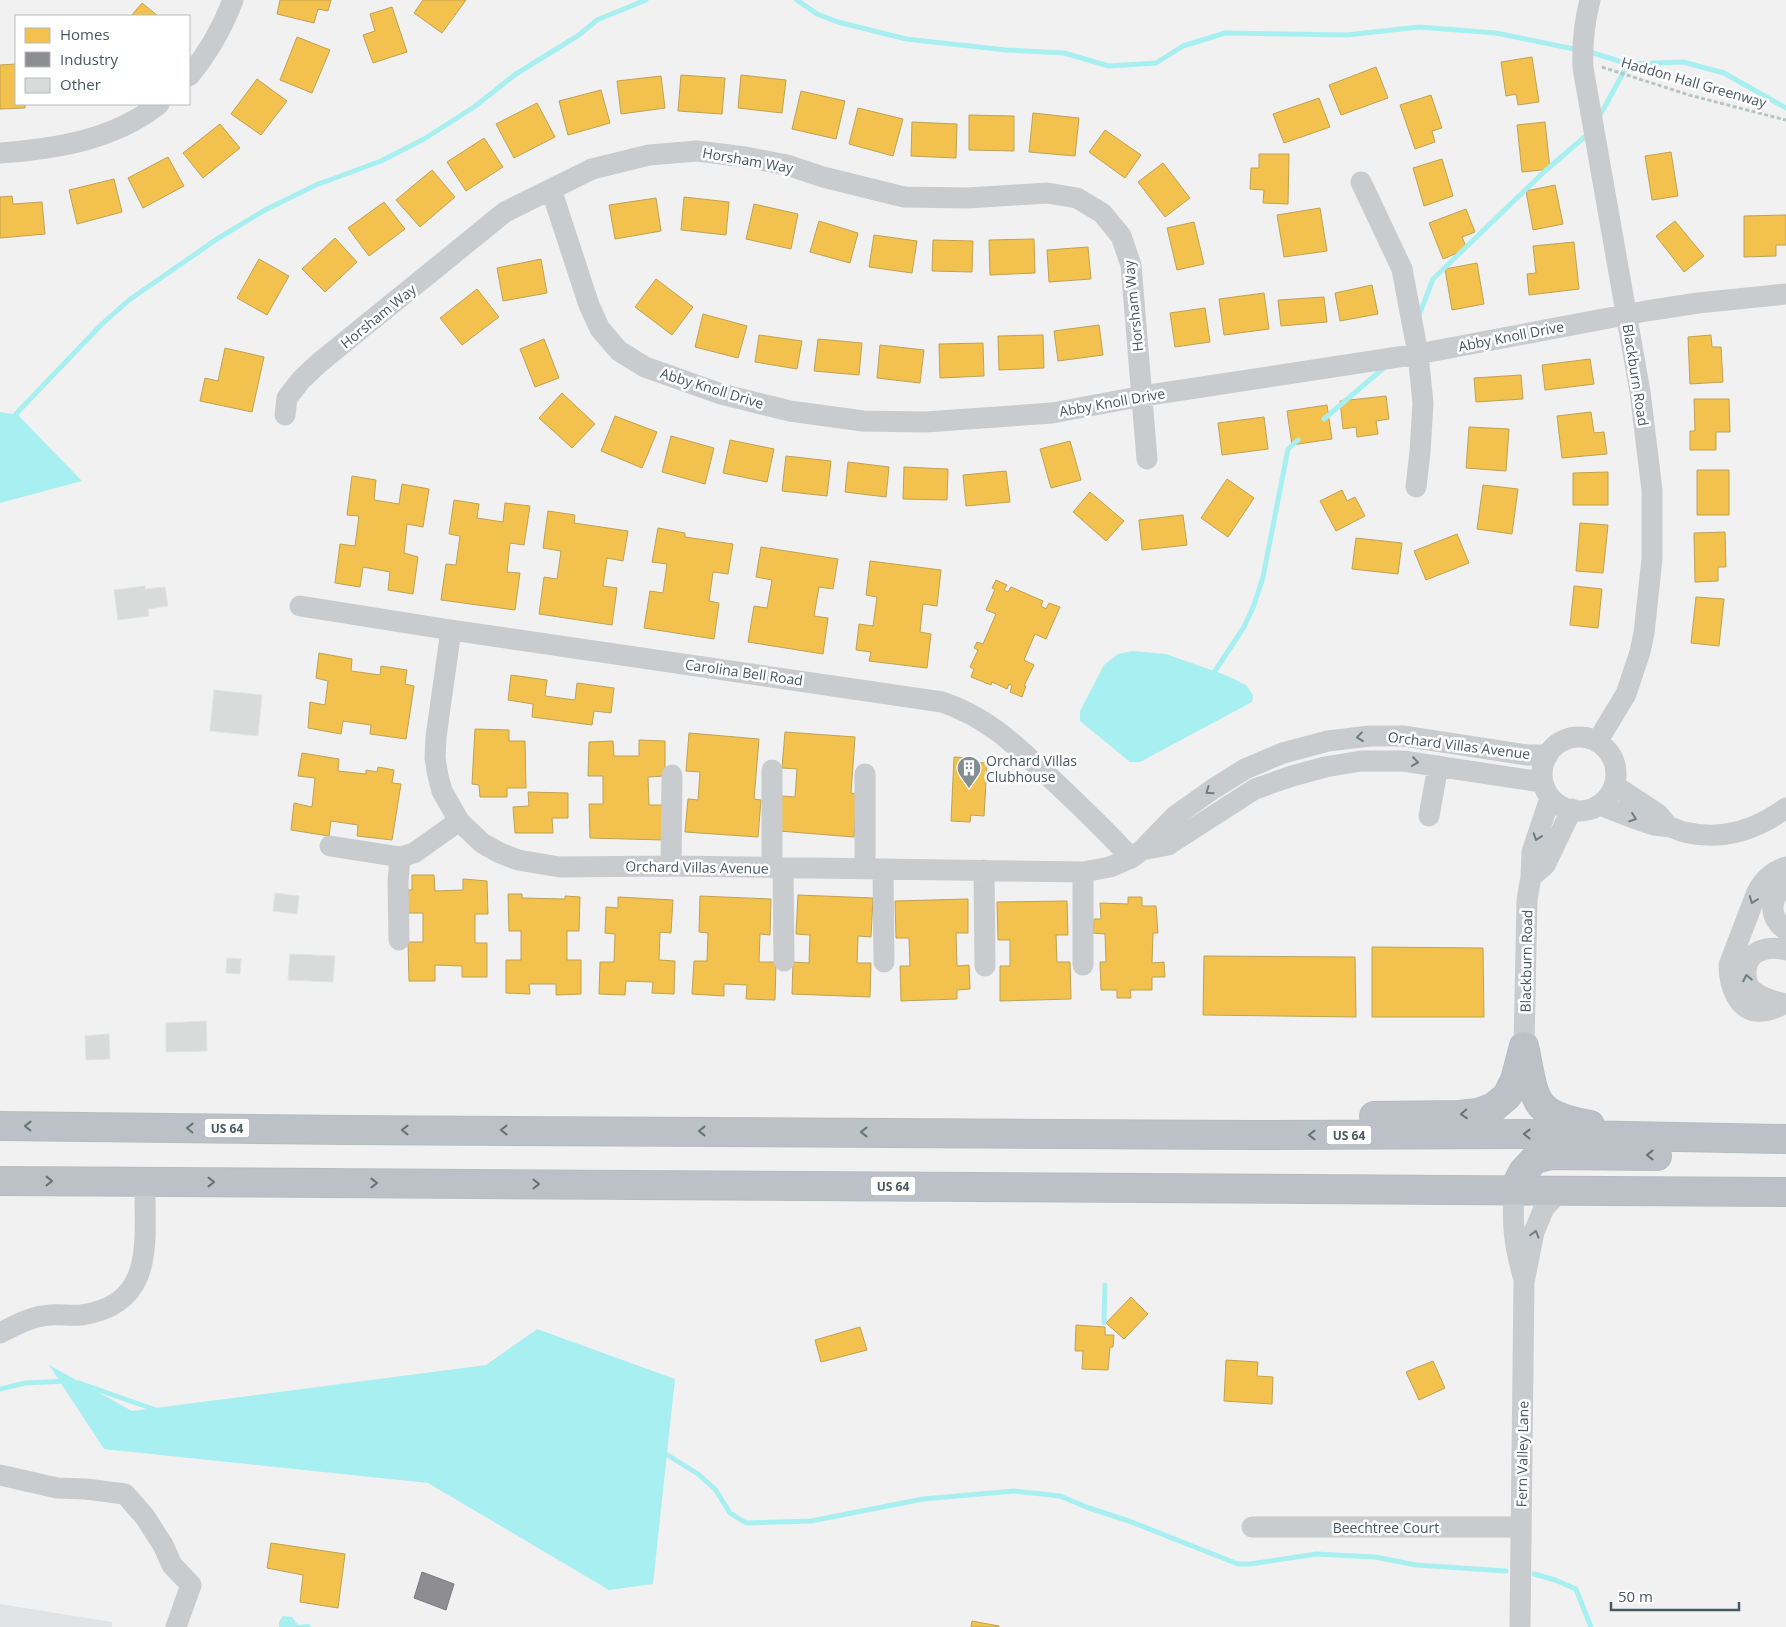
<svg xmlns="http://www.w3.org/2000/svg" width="1786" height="1627" font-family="'Open Sans',sans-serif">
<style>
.airport{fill:#e2e3e4}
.water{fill:#a8eff1}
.homes{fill:#f2c14e;stroke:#bfa253}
.industry{fill:#8d8d92;stroke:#787d83}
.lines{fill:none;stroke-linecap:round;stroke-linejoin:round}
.stream{stroke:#a8eff1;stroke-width:5}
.building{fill:#d9dada;stroke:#e3e3e4}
.highway-casing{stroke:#b6bdc1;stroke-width:30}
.path{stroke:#b7c5be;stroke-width:3;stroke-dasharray:4 2.5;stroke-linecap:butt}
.minor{stroke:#c8ccce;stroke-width:21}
.highway{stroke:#bbc1c6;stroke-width:28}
.oneway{stroke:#6e7b80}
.oneway2{stroke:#647279}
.labels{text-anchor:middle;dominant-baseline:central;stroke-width:5;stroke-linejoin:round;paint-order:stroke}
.shield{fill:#fff;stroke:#7e8a8f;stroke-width:1}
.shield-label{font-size:12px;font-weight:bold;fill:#47585f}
.street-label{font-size:14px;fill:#47585f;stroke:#fff}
.poi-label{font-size:14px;fill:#47585f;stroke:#fff;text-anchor:start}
</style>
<rect width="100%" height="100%" fill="#f2f1f1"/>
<path class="airport" d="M0 1604 112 1622V1627H0Z"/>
<path class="water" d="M0 412 18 415 82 481 0 503Z
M1132 651 1166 654 1228 676 1246 685 1253 695 1252 702 1140 762H1130L1080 721V711L1104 665 1118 654Z
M537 1329 675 1379 653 1584 609 1590 428 1483 104 1449 49 1365 132 1411 486 1365Z
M283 1616 292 1617 298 1625 309 1624 311 1627H279V1622Z"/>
<path class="homes" d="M280 0H331L328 11 318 9 314 23 277 14Z
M423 0H466L442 33 414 13Z
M142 3 158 16H131Z
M392 7 407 52 373 63 363 35 375 31 370 14Z
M297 37 330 50 312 93 280 80Z
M1532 57 1539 102 1518 105 1516 94 1506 96 1501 62Z
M16 64V104H25V108L0 109V65Z
M1376 67 1388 98 1341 115 1329 85Z
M681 75 725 78 722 114 678 111Z
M741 75 786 80 782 113 738 108Z
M661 76 665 108 621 114 617 81Z
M257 79 287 101 261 135 231 114Z
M601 90 610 123 568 135 559 101Z
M801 91 845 101 836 139 792 129Z
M1431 95 1442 128 1432 131 1435 142 1415 149 1400 105Z
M1319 98 1330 127 1284 143 1273 114Z
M537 103 555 137 514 158 496 124Z
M858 108 903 119 893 156 849 144Z
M1033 113 1079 118 1075 156 1029 152Z
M969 115 1014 116V151L969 150Z
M912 122 957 124 956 158 911 156Z
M1545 122 1550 169 1522 172 1517 125Z
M220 124 240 148 203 178 183 153Z
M1105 130 1141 155 1125 178 1089 152Z
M484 138 503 167 466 191 447 162Z
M1671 152 1678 196 1652 200 1645 156Z
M1259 154H1289L1288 204 1263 203 1264 190 1250 189 1251 168H1259Z
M168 157 184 186 143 208 128 178Z
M1442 159 1453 196 1424 206 1413 168Z
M1163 163 1190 198 1165 217 1138 182Z
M432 170 455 197 420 227 396 200Z
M114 179 122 212 77 224 69 190Z
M1555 185 1563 224 1533 230 1526 191Z
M12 196 13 204 42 202 45 234 0 238V197Z
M684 197 729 202 726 235 681 230Z
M656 198 661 231 615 239 609 205Z
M384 202 405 229 369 256 348 228Z
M754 204 798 214 791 249 746 239Z
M1320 208 1327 251 1284 257 1277 215Z
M1466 209 1475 232 1462 237 1467 249 1443 259 1429 223Z
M1786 215V245H1776V256L1744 257V216Z
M819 221 858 233 850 263 810 252Z
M1675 221 1704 256 1684 272 1656 236Z
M1194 222 1204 264 1177 270 1167 228Z
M874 235 917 241 912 273 869 267Z
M335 238 357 262 325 292 302 269Z
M1034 239 1035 273 990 275 989 240Z
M933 240 973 241 972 272 932 271Z
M1574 242 1579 289 1529 295 1527 274 1536 273 1533 246Z
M1088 247 1091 279 1049 282 1047 250Z
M259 259 289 276 267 315 237 298Z
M541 259 547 293 503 301 497 268Z
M1477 263 1484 304 1452 310 1445 269Z
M656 279 693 307 672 335 635 307Z
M1372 285 1378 314 1340 321 1335 293Z
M477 289 499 317 462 345 440 318Z
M1264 293 1269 329 1224 335 1219 299Z
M1324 297 1327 322 1281 326 1278 300Z
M1205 308 1210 342 1175 347 1170 313Z
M703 314 747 326 738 358 695 347Z
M1099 325 1103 355 1058 361 1054 331Z
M759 335 802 341 797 369 755 362Z
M1043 335 1044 368 999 370 998 336Z
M1711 335 1712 347H1721L1723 382 1690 384 1688 337Z
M544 339 559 378 535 387 520 349Z
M818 339 862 343 859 375 814 371Z
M983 343 984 376 940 378 939 344Z
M880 345 924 350 920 383 877 378Z
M225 348 264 357 252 412 200 401 205 378 218 381Z
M1590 359 1594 384 1545 390 1542 365Z
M1521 375 1523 399 1476 402 1474 378Z
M562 393 595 424 572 448 539 418Z
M1386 396 1389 419 1376 421 1378 434 1357 437 1356 427 1343 429 1340 401Z
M1694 399H1729L1730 432H1716V450H1690V431H1695Z
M1327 405 1332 439 1292 445 1287 411Z
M1591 412 1594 433 1604 432 1607 454 1562 458 1557 416Z
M615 416 657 432 642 468 601 451Z
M1264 417 1268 449 1222 455 1218 423Z
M1469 427 1509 429 1506 471 1466 468Z
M671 436 714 448 705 484 662 472Z
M730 440 774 449 767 482 723 473Z
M1070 441 1081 480 1051 488 1040 449Z
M786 456 831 461 827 496 782 491Z
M848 462 889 467 886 497 845 492Z
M904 467 948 469 947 500 903 499Z
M1697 470H1729V515H1697Z
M1006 471 1010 502 966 506 963 475Z
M1608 472V505H1573V473Z
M352 476 376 480 374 500 399 504 402 484 429 489 423 527 407 524 404 553 418 557 413 594 388 590 390 572 363 567 360 587 335 583 340 544 355 546 359 516 347 515Z
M1227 479 1254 498 1228 537 1201 518Z
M1483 485 1518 489 1512 534 1477 529Z
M1342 490 1347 501 1355 497 1365 516 1336 531 1320 501Z
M1090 492 1124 521 1106 541 1073 512Z
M454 500 479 504 477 518 503 522 505 503 530 506 524 545 510 543 507 572 520 573 515 610 441 600 446 564 456 565 460 536 449 534Z
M548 511 575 515 574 523 628 531 623 561 607 558 603 586 617 588 612 625 539 614 544 577 557 579 561 551 543 548Z
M1183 515 1187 545 1142 550 1139 520Z
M1580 523 1608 525 1603 573 1576 571Z
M658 528 685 533V537L733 544 728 574 713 572 709 601 719 603 714 639 644 628 650 591 663 593 667 564 652 562Z
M1725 532 1726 567H1718V581L1695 582 1694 533Z
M1457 534 1469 563 1426 580 1414 551Z
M1356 538 1402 543 1398 574 1352 569Z
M761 547 838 559 833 589 819 587 814 616 828 618 823 654 748 642 754 606 767 608 772 580 756 577Z
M870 561 941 570 937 606 923 604 920 632 931 634 927 668 869 661 871 652 856 650 859 624 873 626 877 597 866 595Z
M996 580 1007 585 1004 590 1008 592 1011 587 1043 601 1041 606 1046 609 1049 603 1060 607 1046 639 1035 634 1024 660 1034 665 1024 686H1026L1022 697 1010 692 1012 686 1009 684 1007 689 992 682 991 685 971 677 974 669 970 667 978 650 974 648 977 642 983 644 996 614 986 610 995 589 992 588Z
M1574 586 1602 589 1598 628 1570 625Z
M1696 597 1724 599 1719 646 1691 643Z
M319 653 352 659 351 671 380 675 381 666 407 670 405 684 414 686 406 739 370 734 371 725 343 721 341 734 308 728 310 702 325 705 328 681 316 678Z
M511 675 547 680 545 696 575 700 577 683 614 688 611 713 594 711 592 725 532 717 533 704 508 700Z
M475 729 509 730V741H525L526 788H507V797H480L479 785 472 784Z
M785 732 855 737 851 793 857 794 854 837 779 831 782 796 795 797 797 769 782 768Z
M689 733 759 739 754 799 761 800 758 837 685 832 688 799 698 800 700 772 686 771Z
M639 740 665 741V776L648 777 649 805H662L663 840 590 838 589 804H603V776H588L589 742 613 741 614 756H639Z
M302 753 339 759 338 771 366 774V770L377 772 378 767 394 770 392 783 401 784 392 840 357 836 358 825 331 821 329 836 291 830 294 803 312 807 315 778 298 776Z
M954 757 972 758V762L987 763 984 816 971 815 970 822 951 821Z
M528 792 568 793V818H552L553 833H515L513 807 529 806Z
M412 875H434L435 891 463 890V879L487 881 488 914H475V943H487V977H462V966L435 965V981H409L408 942H423V913H408V890H412Z
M508 894H522V898L565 899V896L580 897 579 931H567V960H581V994L556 995V984H529L530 994 506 993V960H521V931H509Z
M798 895 873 898 871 937 858 936 857 963H871L870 997 792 994 793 962 809 963 810 935 796 934Z
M700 896 771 899 770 935 760 934 759 962H776L775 1000 746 999 747 985 724 984V996L692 994 694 961H707L708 933 699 932Z
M618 897 673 900 671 933 660 932 659 960 675 961 674 994 652 993 653 982 626 981 625 995 599 994 600 962H614L615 934 605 933 606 907 618 908Z
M1128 897H1142V906H1156L1158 933H1153L1152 963 1164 962 1165 977H1152V990H1130L1131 998H1117V990H1101L1100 962H1106L1105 934 1093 933 1094 919H1101L1100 903 1128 904Z
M968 899V933H956L957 966 969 965 970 989 957 990V999L901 1001 900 966H910L909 938H896L895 901Z
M1067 901 1068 935H1056L1057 962H1070L1071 999 1000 1001V966H1010V940H998L997 902Z
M1372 947 1483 948 1484 1017H1372Z
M1204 956 1355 957 1356 1017 1203 1015Z
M1131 1297 1148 1314 1124 1339 1106 1323Z
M1076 1325 1105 1327V1335H1114L1113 1347H1110L1108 1370 1082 1369 1083 1351H1075Z
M860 1327 867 1350 821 1362 815 1340Z
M1226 1360 1258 1362 1257 1376 1273 1377 1272 1404 1224 1401Z
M1433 1361 1445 1388 1419 1400 1406 1372Z
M271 1543 345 1554 338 1608 300 1602 303 1575 267 1568Z
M972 1621 999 1626V1627H971Z"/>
<path class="industry" d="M422 1572 454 1584 446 1610 414 1598Z"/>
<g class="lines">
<path class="stream" d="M797 0 817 14 838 22 906 39 1006 50 1064 53 1109 66 1156 63 1183 46 1225 33 1347 35 1419 27 1496 33 1579 50
M1587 51 1628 64 1683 62 1724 73 1786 108
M1598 119 1628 64
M1418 318 1433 279 1545 171 1588 134
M11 419 102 324 129 300 217 239 265 210 316 185 381 161 424 139 474 107 516 74 579 35 597 20 646 0
M1324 419 1386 366
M1215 671 1244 627 1254 605 1263 577 1288 449 1298 440
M1104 1323 1105 1285
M79 1383 156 1410
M0 1389 25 1383 66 1381
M661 1451 698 1474 715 1489 730 1513 746 1523 811 1521 923 1499 1014 1491 1060 1496 1089 1508 1129 1521 1238 1564H1250L1316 1554 1375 1557 1416 1565 1506 1571
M1534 1574 1555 1580 1576 1589 1591 1627"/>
</g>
<path class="building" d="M145 586V589L165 587 168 606 148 609 149 616 118 620 114 590Z
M214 690 262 695 258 736 210 731Z
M275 893 299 896 297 914 273 911Z
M290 954 335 956 333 982 288 980Z
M227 958 241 959 240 974 226 973Z
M206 1021 207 1051 166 1052V1023Z
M109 1034 110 1059 86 1060 85 1036Z"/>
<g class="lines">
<defs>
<path id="highway" d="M1525 1050C1535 1102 1533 1115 1590 1125
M1374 1116 1459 1115 1478 1113 1494 1107 1507 1096 1515 1080 1524 1046
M0 1126 347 1130 1250 1135 1523 1134 1786 1139
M0 1181 1786 1192
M1514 1190 1523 1172 1535 1159 1551 1155 1657 1156"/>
</defs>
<use href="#highway" class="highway-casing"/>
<path class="path" d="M1602 67 1689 95 1786 120"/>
<path class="minor" d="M1590 0C1584 23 1582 44 1583 68L1640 392 1652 490V559L1644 633 1640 652 1626 694 1597 742
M189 76C209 52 222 29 233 0
M0 153C55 149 114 140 159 104
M1361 182 1402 269 1418 354 1423 403 1420 452 1416 487
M551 189 589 305 600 329 619 351 645 367 721 394 790 411 863 421 925 422 1052 413 1143 396 1418 354 1646 311 1698 303 1786 294
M285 415 287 398 301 380 319 363 505 212 592 169 649 155 697 151 745 157 787 165 823 177 904 197 968 198 1047 193 1077 198 1102 213 1121 236 1131 265 1147 459
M300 606 451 630 942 702C992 719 1019 749 1057 784 1082 808 1108 832 1131 858
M451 630 436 737 435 758 438 776 442 791 459 821 482 843 500 853 518 860 560 867 671 866 1083 872 1110 867 1131 858 1142 850 1175 816 1213 789 1245 769 1283 753 1328 741 1370 736H1403L1527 755H1548
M1542 774a37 37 0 1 1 74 0a37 37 0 1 1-74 0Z
M865 774V869
M1614 785 1658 814 1668 826
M1600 805C1618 812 1636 820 1654 825 1659 826 1665 826 1670 827 1675 828 1679 831 1684 832 1721 841 1756 830 1786 808
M1429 816 1438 766
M330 846 400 857 414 853 459 821
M1142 850 1168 845 1255 789 1292 776 1325 767 1361 761H1403L1542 782
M671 866 672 775
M772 868V770
M783 868 784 961
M883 869 884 962
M984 870 985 966
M1531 877 1545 865 1572 809
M1786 886C1768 897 1769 919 1786 930
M399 940 398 882 400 857
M1786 950C1768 945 1745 951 1746 973 1746 978 1747 984 1750 988 1758 997 1775 1002 1786 1004
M1083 965V872
M1784 1004C1777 1007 1770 1011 1762 1011 1737 1014 1729 983 1729 965L1757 892C1764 879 1772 872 1786 867
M1524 1046 1527 900 1531 877 1532 852 1550 798
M1514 1190C1512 1224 1514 1244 1523 1276
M0 1333C16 1325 32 1316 50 1315 60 1314 71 1316 81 1315 157 1304 144 1241 145 1182
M0 1475 57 1488 86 1489 125 1494 145 1517 163 1545 172 1565 191 1585 176 1627
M1252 1527H1521
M1520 1627 1524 1282 1534 1232 1544 1208 1560 1191"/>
<use href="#highway" class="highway"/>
</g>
<defs><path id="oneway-chevron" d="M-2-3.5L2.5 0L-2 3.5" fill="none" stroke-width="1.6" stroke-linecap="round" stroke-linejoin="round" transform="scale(1.25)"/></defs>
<g class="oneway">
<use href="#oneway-chevron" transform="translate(1360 737) rotate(173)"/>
<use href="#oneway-chevron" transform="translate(1415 762) rotate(8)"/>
<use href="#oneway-chevron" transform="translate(1209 791) rotate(145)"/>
<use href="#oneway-chevron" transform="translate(1633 818) rotate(19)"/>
<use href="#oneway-chevron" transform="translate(1537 837) rotate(109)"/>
<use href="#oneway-chevron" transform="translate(1753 900) rotate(111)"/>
<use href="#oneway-chevron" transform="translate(1747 978) rotate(-101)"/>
<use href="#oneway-chevron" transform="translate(1535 1234) rotate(-74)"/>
</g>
<g class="oneway2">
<use href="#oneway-chevron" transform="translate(1464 1114) rotate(176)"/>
<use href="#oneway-chevron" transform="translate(28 1126) rotate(-179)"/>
<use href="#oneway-chevron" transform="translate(190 1128) rotate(-179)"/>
<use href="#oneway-chevron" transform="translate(405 1130) rotate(-180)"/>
<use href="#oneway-chevron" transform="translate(504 1130) rotate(-180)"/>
<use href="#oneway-chevron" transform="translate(702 1131) rotate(-180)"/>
<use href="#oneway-chevron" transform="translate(864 1132) rotate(-180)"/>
<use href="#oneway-chevron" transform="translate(1527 1134) rotate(-179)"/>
<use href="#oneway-chevron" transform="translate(1312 1135) rotate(180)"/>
<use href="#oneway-chevron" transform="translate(1650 1155) rotate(-180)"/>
<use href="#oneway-chevron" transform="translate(49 1181)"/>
<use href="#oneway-chevron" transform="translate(211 1182)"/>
<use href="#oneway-chevron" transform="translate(374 1183)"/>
<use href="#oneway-chevron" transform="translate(536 1184)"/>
</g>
<defs>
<symbol id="building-pin" viewBox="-11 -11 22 30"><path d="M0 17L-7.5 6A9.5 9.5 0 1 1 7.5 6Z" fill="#838e92" stroke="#fff"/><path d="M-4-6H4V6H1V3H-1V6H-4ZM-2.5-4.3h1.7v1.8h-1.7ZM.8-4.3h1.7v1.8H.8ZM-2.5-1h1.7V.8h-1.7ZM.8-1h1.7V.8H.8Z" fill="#fff"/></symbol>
</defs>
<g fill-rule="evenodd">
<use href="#building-pin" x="955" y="754" width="28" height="38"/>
</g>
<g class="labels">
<g class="shield">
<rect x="204.5" y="1118.5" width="45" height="19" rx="4"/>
<rect x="1326.5" y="1125.5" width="45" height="19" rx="4"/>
<rect x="870.5" y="1176.5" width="45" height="19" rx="4"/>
</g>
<g class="shield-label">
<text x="227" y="1128">US 64</text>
<text x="1349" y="1135">US 64</text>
<text x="893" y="1186">US 64</text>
</g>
<g class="street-label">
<text transform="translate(1694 82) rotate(16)">Haddon Hall Greenway</text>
<text transform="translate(748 160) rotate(10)">Horsham Way</text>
<text transform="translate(1133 306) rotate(-96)">Horsham Way</text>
<text transform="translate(378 316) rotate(-39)">Horsham Way</text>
<text transform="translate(1511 336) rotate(-11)">Abby Knoll Drive</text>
<text transform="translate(1636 375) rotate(81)">Blackburn Road</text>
<text transform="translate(712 388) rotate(17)">Abby Knoll Drive</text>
<text transform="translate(1112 402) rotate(-10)">Abby Knoll Drive</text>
<text transform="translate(744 672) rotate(8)">Carolina Bell Road</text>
<text transform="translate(1459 745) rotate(7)">Orchard Villas Avenue</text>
<text transform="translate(697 867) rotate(1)">Orchard Villas Avenue</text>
<text transform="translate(1526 961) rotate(-89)">Blackburn Road</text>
<text transform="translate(1522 1454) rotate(-89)">Fern Valley Lane</text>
<text x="1386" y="1527">Beechtree Court</text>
</g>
<g class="poi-label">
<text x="986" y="760">Orchard Villas<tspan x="986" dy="16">Clubhouse</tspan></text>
</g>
</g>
<rect x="15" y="15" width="175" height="90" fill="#ffffff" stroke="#b5bcbf"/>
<rect x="25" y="28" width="25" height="15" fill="#f2c14e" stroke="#b5bcbf"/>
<text x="60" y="40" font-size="15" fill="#47585f">Homes</text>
<rect x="25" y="52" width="25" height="15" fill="#8d8d92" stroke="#b5bcbf"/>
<text x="60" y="65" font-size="15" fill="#47585f">Industry</text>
<rect x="25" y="78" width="25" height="15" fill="#d9dada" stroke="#b5bcbf"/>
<text x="60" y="90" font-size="15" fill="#47585f">Other</text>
<path d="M1611 1602v8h128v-8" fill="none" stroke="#47585f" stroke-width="2.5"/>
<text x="1618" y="1602" font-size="15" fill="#47585f" stroke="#ffffff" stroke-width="4" paint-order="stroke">50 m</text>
</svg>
